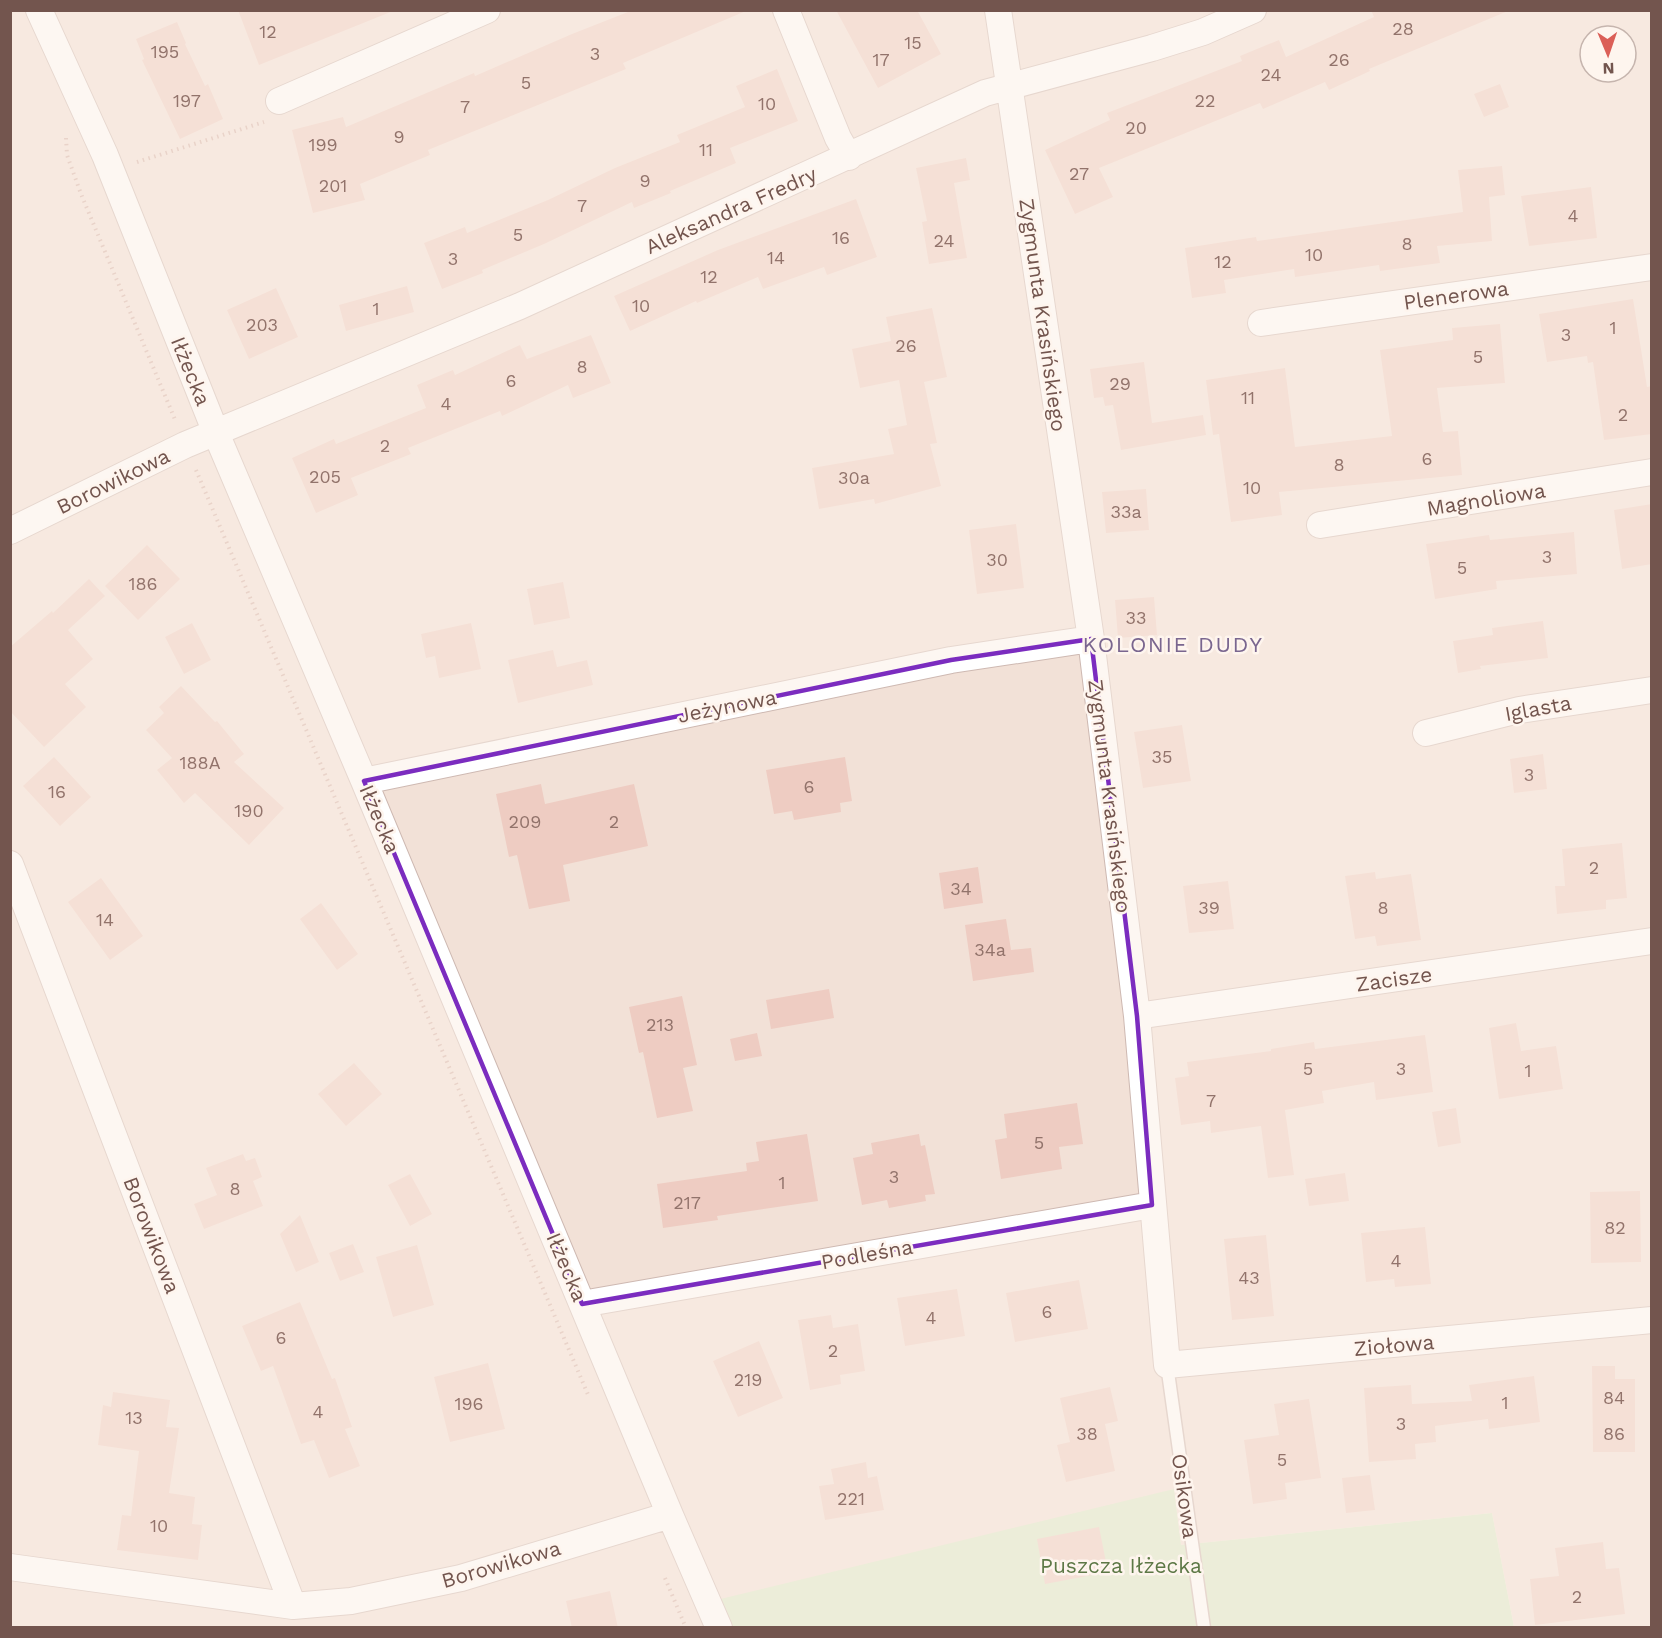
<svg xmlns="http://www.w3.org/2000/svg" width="1662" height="1638" font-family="'Work Sans',sans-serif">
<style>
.residential{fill:#f2e1d7;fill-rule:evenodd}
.green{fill:#dae8c7}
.building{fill:#eeccc2}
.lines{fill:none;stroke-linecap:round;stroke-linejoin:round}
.lane-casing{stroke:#ceb9b2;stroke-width:15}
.street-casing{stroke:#ceb9b2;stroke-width:28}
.path{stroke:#d3afa5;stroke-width:4;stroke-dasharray:1.5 4.5;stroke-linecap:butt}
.lane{stroke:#fff;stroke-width:12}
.street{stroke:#fff;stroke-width:26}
.marked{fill:none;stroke:#7b2cbf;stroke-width:4.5;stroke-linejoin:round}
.labels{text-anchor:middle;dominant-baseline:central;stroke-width:5;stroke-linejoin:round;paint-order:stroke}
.number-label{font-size:18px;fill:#92736b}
.street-label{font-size:21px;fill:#73554e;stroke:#fef5ee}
.park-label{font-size:21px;fill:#5d7846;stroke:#fef5ee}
.neighbourhood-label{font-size:22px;letter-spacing:1.5px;fill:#7a668f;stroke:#fef5ee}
</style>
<rect width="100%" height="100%" fill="#fbf1e8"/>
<path class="residential" d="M11 11H1651V1627H1514L1492 1513 1181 1545 1174 1489 719 1627 11 1628ZM1590 36H1626V72H1590Z"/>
<path class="green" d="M1174 1489 1181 1545 1492 1513 1514 1627 719 1628 708 1602Z"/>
<path class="building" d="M238 10H393V11L259 65Z
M633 10 746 11 623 63 626 69 428 150 430 155 360 184 365 200 313 213 292 130 343 117 346 127 436 89 474 73 475 76 572 34Z
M836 10H917L941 54 878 88Z
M1371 10 1508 11 1369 69 1370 71 1329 90 1325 82 1263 109 1260 103 1099 168 1113 197 1075 214 1045 150 1110 120 1107 113 1242 61 1240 56 1279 40 1286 57 1374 17Z
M177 22 186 43 185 44 205 86 208 84 223 119 180 139 142 60 144 59 136 39Z
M777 69 798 121 730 148 736 163 670 191 671 193 634 208 632 202 544 244 482 270 483 273 442 289 424 243 465 227 467 233 548 200 615 168 680 142 677 135 745 107 736 86Z
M1500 84 1509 107 1484 117 1474 94Z
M966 158 970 180 954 183 967 258 929 264 922 222 927 221 916 168Z
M1502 166 1505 195 1489 197 1492 241 1437 246 1440 263 1380 271 1379 265 1295 277 1294 269 1224 280 1226 293 1192 298 1185 248 1256 237 1257 241 1463 212 1458 170Z
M1591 187 1597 238 1529 246 1521 196Z
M856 199 877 257 827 275 824 267 763 289 758 277 697 303 696 301 630 331 614 296 718 250Z
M407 286 414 312 346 331 339 305Z
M276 288 298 337 249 359 227 310Z
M1633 299 1647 387 1652 386V434L1604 440 1593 362 1588 363 1587 356 1547 362 1539 314Z
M932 308 947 377 924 382 937 443 930 444 941 486 875 504 874 499 819 509 812 468 894 454 888 429 907 425 899 380 860 388 852 349 891 341 886 317Z
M1500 324 1505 383 1437 388 1443 432 1458 431 1462 475 1279 492 1282 515 1231 522 1219 434 1213 435 1206 380 1285 368 1295 447 1392 436 1380 350 1453 340 1452 328Z
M591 335 611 383 573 398 568 385 502 416 500 411 408 448 411 454 351 478 358 495 316 513 292 458 334 439 336 444 426 408 417 385 453 370 455 375 520 345 527 359Z
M1144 362 1152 423 1203 415 1206 435 1121 450 1113 405 1105 406 1103 397 1094 398 1090 369Z
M1146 489 1149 530 1106 533 1102 492Z
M1652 504V564L1622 569 1614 510Z
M1016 524 1024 588 977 594 969 530Z
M1574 532 1577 574 1496 581 1497 589 1435 599 1426 544 1489 535 1490 540Z
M147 545 180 579 138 620 105 586Z
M89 579 105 596 68 630 93 659 65 684 86 707 44 747 10 711V647L52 611 53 613Z
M563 582 570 618 534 625 527 589Z
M1154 597 1157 635 1118 638 1115 600Z
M1543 621 1548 658 1480 666 1481 669 1458 673 1453 641 1493 635 1492 628Z
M192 623 211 660 184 674 165 637Z
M471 623 481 669 439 678 435 656 426 658 421 634Z
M553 650 557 667 587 660 593 685 518 703 508 660Z
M181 686 215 722 217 721 244 754 234 762 284 808 249 845 195 793 184 803 157 770 172 758 146 730 164 713 159 707Z
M1182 725 1191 781 1143 788 1134 732Z
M1543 754 1547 789 1514 793 1510 759Z
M54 757 91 797 60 826 23 786Z
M845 757 852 801 840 803 841 812 794 820 792 811 774 814 766 770Z
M541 784 545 804 634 784 648 846 563 865 570 901 529 909 517 855 509 857 496 794Z
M1622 843 1627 898 1606 900V909L1557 914 1555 886H1565L1562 849Z
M978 867 983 903 944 909 939 873Z
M1375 872 1376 879 1411 874 1421 940 1377 946 1375 936 1355 939 1345 876Z
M101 878 143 936 110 960 68 902Z
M1228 881 1234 929 1189 933 1183 886Z
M321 903 358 954 337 970 300 919Z
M1006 919 1011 950 1031 948 1034 972 973 981 965 925Z
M829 989 834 1018 771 1029 766 1000Z
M682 996 697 1065 683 1068 693 1111 657 1118 643 1052 639 1053 629 1007Z
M1516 1023 1521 1051 1556 1046 1563 1089 1499 1099 1489 1028Z
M757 1033 762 1056 735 1061 730 1039Z
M1425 1035 1433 1092 1376 1100 1374 1082 1322 1091 1324 1103 1285 1110 1294 1175 1268 1178 1261 1126 1211 1133 1210 1121 1181 1125 1175 1078 1189 1076 1187 1062 1271 1051V1049L1314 1042 1315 1049Z
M354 1063 382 1094 346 1126 318 1094Z
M1077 1103 1083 1144 1059 1147 1062 1169 1001 1179 995 1140 1007 1138 1004 1114Z
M1456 1108 1461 1143 1438 1147 1432 1112Z
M807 1134 818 1201 717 1216 718 1220 663 1228 657 1184 747 1171 746 1163 759 1161 756 1142Z
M919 1134 921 1146 925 1145 935 1194 925 1195 926 1201 889 1208 887 1200 862 1205 853 1158 873 1154 871 1143Z
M243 1154 246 1161 255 1158 262 1177 253 1181 263 1206 204 1229 194 1204 217 1195 206 1168Z
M1345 1173 1349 1201 1309 1206 1305 1179Z
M410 1174 432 1214 410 1226 388 1185Z
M1640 1191 1641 1262 1591 1263 1590 1192Z
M300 1215 319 1262 296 1272 280 1234Z
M1425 1227 1431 1284 1395 1287 1394 1279 1366 1282 1361 1233Z
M1266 1235 1274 1316 1232 1320 1224 1239Z
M353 1244 364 1272 340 1281 329 1253Z
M417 1245 434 1305 393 1317 376 1257Z
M1079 1280 1088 1329 1015 1342 1006 1293Z
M957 1289 965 1336 905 1346 897 1298Z
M300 1302 332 1379 335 1378 352 1427 345 1429 360 1466 329 1478 314 1440 301 1444 273 1366 261 1371 242 1326Z
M831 1315 833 1328 858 1324 865 1371 840 1375 841 1384 810 1390 798 1320Z
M759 1341 783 1398 738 1417 713 1361Z
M488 1363 505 1429 450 1442 434 1377Z
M1592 1366H1615V1379H1635V1452H1593Z
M1534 1376 1540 1422 1489 1429 1488 1419 1435 1426 1436 1442 1415 1444 1416 1459 1369 1462 1364 1388 1411 1385 1412 1404 1472 1401 1469 1385Z
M1110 1387 1118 1421 1105 1424 1115 1471 1066 1482 1057 1445 1070 1442 1060 1398Z
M113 1392 170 1400 166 1427 179 1428 169 1493 195 1497 192 1524 202 1525 198 1560 117 1550 122 1515 131 1516 139 1451 98 1445 103 1405 111 1407Z
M1309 1399 1321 1478 1285 1483 1287 1499 1253 1504 1244 1440 1279 1435 1274 1404Z
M866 1462 868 1478 877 1476 884 1510 825 1520 819 1486 834 1484 831 1469Z
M1370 1475 1375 1510 1346 1513 1342 1478Z
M1099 1527 1108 1572 1045 1584 1037 1539Z
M1603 1542 1606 1569 1619 1568 1625 1614 1535 1625 1530 1579 1559 1576 1555 1548Z
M610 1591 618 1628H572L566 1601Z"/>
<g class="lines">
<defs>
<path id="lane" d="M1167 1365 1204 1628"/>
<path id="street" d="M39 10 105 155 216 433 364 781 670 1515 719 1628
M786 10 838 138 849 157
M998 10 1091 639 1137 1016 1167 1365 1652 1320
M279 101 487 10
M1261 323 1652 267
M1320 525 1652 472
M10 531 185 445 520 306 985 93 1152 48 1203 32 1253 10
M1426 733 1519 710 1652 690
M364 781 951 660 1091 639
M10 864 293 1606
M1137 1016 1652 941
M582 1304 1152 1205
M10 1567 293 1606 351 1601 461 1578 670 1515"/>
</defs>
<use href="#lane" class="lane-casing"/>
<use href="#street" class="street-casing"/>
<path class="path" d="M66 138 67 155 81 194 176 422
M137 162 264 122
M196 470 589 1397
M665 1578 686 1628"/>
<use href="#lane" class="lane"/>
<use href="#street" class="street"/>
</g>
<path d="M0 0H1662V1638H0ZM1091 639 1137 1016 1152 1205 582 1304 364 781 951 660Z" fill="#fbf1e8" fill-opacity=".55" fill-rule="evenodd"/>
<path class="marked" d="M1091 639 1137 1016 1152 1205 582 1304 364 781 951 660Z"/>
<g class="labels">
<g class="number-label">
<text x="1403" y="28">28</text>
<text x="268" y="31">12</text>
<text x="913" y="42">15</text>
<text x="165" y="51">195</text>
<text x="595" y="53">3</text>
<text x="881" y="59">17</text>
<text x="1339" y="59">26</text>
<text x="1271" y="74">24</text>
<text x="526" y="82">5</text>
<text x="187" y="100">197</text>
<text x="1205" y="100">22</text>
<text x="767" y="103">10</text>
<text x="465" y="106">7</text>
<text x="1136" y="127">20</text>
<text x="399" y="136">9</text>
<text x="323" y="144">199</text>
<text x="706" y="149">11</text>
<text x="1079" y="173">27</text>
<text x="645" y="180">9</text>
<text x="333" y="185">201</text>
<text x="582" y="205">7</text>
<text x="1573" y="215">4</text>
<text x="518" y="234">5</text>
<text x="841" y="237">16</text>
<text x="944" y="240">24</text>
<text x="1407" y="243">8</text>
<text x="1314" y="254">10</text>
<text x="776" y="257">14</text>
<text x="453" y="258">3</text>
<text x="1223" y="261">12</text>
<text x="709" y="276">12</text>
<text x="641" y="305">10</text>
<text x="376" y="308">1</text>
<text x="262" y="324">203</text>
<text x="1613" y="327">1</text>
<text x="1566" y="334">3</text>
<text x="906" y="345">26</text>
<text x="1478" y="356">5</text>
<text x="582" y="366">8</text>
<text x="511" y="380">6</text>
<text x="1120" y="383">29</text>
<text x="1248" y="397">11</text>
<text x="446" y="403">4</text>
<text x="1623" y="414">2</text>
<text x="385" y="445">2</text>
<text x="1427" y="458">6</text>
<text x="1339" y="464">8</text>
<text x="325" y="476">205</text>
<text x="854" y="477">30a</text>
<text x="1252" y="487">10</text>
<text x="1126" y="511">33a</text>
<text x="1547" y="556">3</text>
<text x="997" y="559">30</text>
<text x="1462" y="567">5</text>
<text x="143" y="583">186</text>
<text x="1136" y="617">33</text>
<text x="1162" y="756">35</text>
<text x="200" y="762">188A</text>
<text x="1529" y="774">3</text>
<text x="809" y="786">6</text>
<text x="57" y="791">16</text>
<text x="249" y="810">190</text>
<text x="525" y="821">209</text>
<text x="614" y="821">2</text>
<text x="1594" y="867">2</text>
<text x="961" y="888">34</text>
<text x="1209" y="907">39</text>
<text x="1383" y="907">8</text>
<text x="105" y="919">14</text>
<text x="990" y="949">34a</text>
<text x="660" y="1024">213</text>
<text x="1308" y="1068">5</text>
<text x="1401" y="1068">3</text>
<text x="1528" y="1070">1</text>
<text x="1211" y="1100">7</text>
<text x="1039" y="1142">5</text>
<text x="894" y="1176">3</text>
<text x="782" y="1182">1</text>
<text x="235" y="1188">8</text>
<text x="687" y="1202">217</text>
<text x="1615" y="1227">82</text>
<text x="1396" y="1260">4</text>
<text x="1249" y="1277">43</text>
<text x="1047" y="1311">6</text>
<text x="931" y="1317">4</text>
<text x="281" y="1337">6</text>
<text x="833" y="1350">2</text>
<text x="748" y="1379">219</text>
<text x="1614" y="1397">84</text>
<text x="1505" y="1402">1</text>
<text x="469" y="1403">196</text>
<text x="318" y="1411">4</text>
<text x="134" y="1417">13</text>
<text x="1401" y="1423">3</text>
<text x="1087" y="1433">38</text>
<text x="1614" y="1433">86</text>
<text x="1282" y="1459">5</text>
<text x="851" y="1498">221</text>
<text x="159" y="1525">10</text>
<text x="1577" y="1596">2</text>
</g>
<g class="street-label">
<text transform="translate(731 210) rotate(-24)">Aleksandra Fredry</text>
<text transform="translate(1456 295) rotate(-8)">Plenerowa</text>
<text transform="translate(1043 315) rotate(82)">Zygmunta Krasińskiego</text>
<text transform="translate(191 371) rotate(68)">Iłżecka</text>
<text transform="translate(113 481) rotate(-26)">Borowikowa</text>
<text transform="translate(1486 499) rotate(-9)">Magnoliowa</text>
<text transform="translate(727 706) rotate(-11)">Jeżynowa</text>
<text transform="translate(1538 708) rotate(-10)">Iglasta</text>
<text transform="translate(1110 796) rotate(83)">Zygmunta Krasińskiego</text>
<text transform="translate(380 819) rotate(67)">Iłżecka</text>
<text transform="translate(1394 979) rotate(-8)">Zacisze</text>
<text transform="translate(152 1235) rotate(69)">Borowikowa</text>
<text transform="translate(867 1254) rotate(-10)">Podleśna</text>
<text transform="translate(567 1267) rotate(67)">Iłżecka</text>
<text transform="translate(1394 1345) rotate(-5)">Ziołowa</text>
<text transform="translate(1185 1496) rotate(82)">Osikowa</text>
<text transform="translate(501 1564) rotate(-16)">Borowikowa</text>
</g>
<g class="park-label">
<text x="1121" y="1565">Puszcza Iłżecka</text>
</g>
<g class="neighbourhood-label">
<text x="1173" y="644">KOLONIE DUDY</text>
</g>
</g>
<rect width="1662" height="1638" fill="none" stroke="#73554e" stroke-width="24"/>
<g transform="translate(1608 54) rotate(178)"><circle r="28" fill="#fef5ee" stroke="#c6b5ae" stroke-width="1.5"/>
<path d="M0-4.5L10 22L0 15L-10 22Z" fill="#db5f57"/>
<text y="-9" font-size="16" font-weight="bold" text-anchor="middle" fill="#73554e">N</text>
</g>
</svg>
